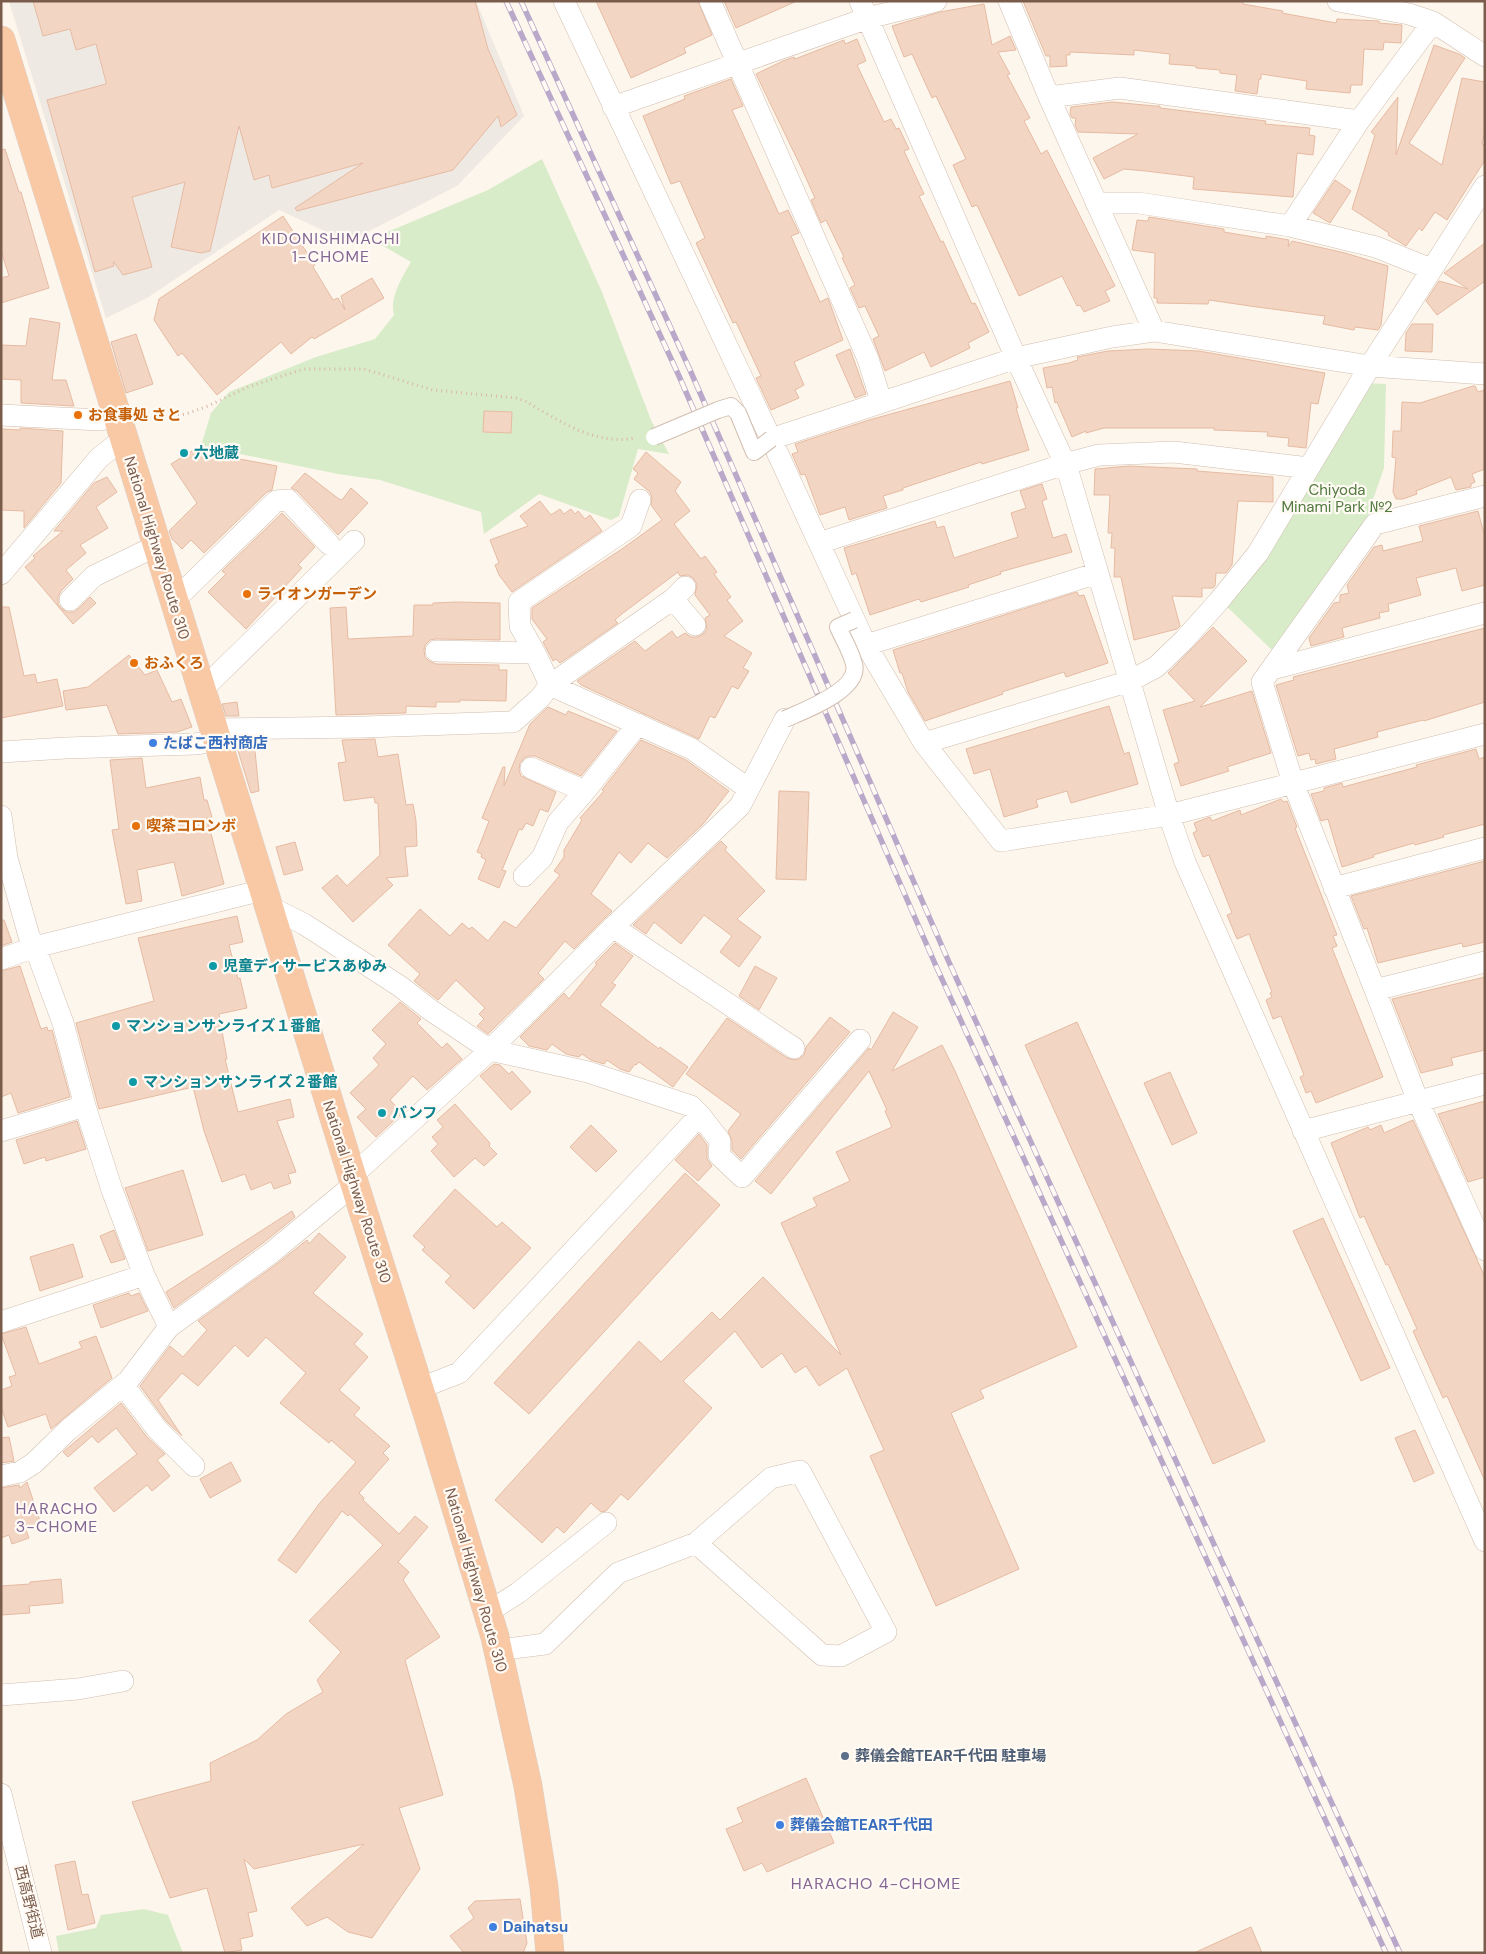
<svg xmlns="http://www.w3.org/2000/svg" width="1486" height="1954" font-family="'DM Sans','Noto Sans JP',sans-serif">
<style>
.industrial{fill:#efe9e4}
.green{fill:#d8ecc9}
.building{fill:#f3d5c3;stroke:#e6bba3}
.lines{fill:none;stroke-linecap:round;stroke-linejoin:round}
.minor-casing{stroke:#d1beb0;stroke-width:22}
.trunk-casing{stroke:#dad1cd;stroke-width:29}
.path{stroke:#d9b8a5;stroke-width:3;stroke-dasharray:1 4;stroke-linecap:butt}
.minor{stroke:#fff;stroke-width:21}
.trunk{stroke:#f9c8a4;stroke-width:28}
.rail-casing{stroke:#b9a8c9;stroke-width:5.5}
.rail{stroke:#fffaf3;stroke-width:4;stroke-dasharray:11;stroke-linecap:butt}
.pedestrian-bridge-casing{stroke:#d1beb0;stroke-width:18;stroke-linecap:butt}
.pedestrian-bridge{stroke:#fff;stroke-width:16}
.food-dot{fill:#e8710a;stroke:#fffaf3;stroke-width:2}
.culture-dot{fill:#0f9aa8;stroke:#fffaf3;stroke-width:2}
.shop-dot{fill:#3f7fe0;stroke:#fffaf3;stroke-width:2}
.service-dot{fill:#5c6f8a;stroke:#fffaf3;stroke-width:2}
.labels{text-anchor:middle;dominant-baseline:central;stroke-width:4.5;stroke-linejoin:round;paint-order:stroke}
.food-label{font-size:15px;font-weight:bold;fill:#c56008;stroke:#fffaf3;text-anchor:start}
.culture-label{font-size:15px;font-weight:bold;fill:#0d838f;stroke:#fffaf3;text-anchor:start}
.park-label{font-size:15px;fill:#537a41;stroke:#fffaf3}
.street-label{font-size:15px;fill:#7a5c4d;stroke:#fffaf3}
.shop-label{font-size:15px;font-weight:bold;fill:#366cbe;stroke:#fffaf3;text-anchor:start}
.service-label{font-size:15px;font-weight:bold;fill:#4e5e75;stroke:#fffaf3;text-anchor:start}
.neighbourhood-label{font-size:16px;letter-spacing:1px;fill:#846695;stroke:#fffaf3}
</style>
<rect width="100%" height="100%" fill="#fdf6ec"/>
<path class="industrial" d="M9 1H476L524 116 457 186 348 242 279 210 147 298 106 318Z"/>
<path class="green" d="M542 159 602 292 651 420 669 454 638 449 619 516 611 520 539 494 484 534 481 512 380 480 338 474 201 446 211 413 229 392 316 357 375 339 394 315C389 298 403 276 411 262L378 243 380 235 488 190Z
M1364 383 1386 384 1384 468 1367 517 1272 650 1224 604Z
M144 1909 168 1915 183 1953H59L56 1936 96 1928 101 1915Z"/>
<path class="building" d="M33 1H475L488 49 517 115 501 127 498 116 453 170 297 211 295 208 363 163 272 188 269 175 254 180 239 126 210 251 201 253 171 247 185 182 132 197 152 267 123 275 114 262H113L114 266 95 272 47 100 106 84V82L96 44 76 50 70 29 43 36Z
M596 1H698L712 35 684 48 686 53 631 78Z
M724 1H797L736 28Z
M1023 1H1243V4L1283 11 1282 13 1336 23 1337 19 1379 21V23L1402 25 1401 43 1384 42 1383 50 1364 49 1362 85H1351L1350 93 1306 89 1307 81 1261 74V79H1259L1257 94 1235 91 1237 75 1220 73V70L1196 68V66L1169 64 1170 54 1134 50V55L1070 52V55H1066L1067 66 1050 67V56H1046Z
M984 4 992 45 1010 36 1016 50 998 52 1010 74 1007 75 1030 118 1024 121 1041 154 1047 150 1115 286 1105 291 1110 301 1084 312 1080 305 1077 306 1062 276 1019 296 977 205 972 207 953 165 966 159 936 96 932 98 912 54 904 57 892 26 940 12Z
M857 39 866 61 857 65 884 122 891 119 896 129 899 128 909 149 904 151 924 194 919 196 941 242 943 241 972 304 975 303 989 332 968 343 970 348 931 367 924 352 885 371 873 339 879 336 865 306 859 308 850 288 855 285 842 258 844 257 826 220 821 223 811 200 815 198 801 167 756 74 783 61 794 57 795 59 844 40 845 44Z
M1434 45 1459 54 1465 58 1409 143 1442 165 1462 78 1485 82V130L1482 144 1485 145V160L1447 220 1435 212 1422 231 1419 228 1406 246 1388 235 1389 233 1352 209 1375 135 1371 132 1398 97 1396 155Z
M731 79 743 106 732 110 779 214 788 210 799 233 791 236 820 302 828 298 843 340 794 362 804 385 795 390 799 398 771 410 756 378 761 376 736 322 733 323 696 243 705 238 680 181 671 184 643 116 685 99 684 96Z
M1112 102 1155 106H1160V108L1266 121 1265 124 1310 128 1309 135 1315 136 1313 155 1297 153 1293 197 1193 189 1194 177 1146 171 1124 169 1104 179 1093 158 1138 134 1078 132 1075 125 1076 118H1072L1070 114 1071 107Z
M5 149 19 192H21L49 288 1 303V278L9 276 1 251V150Z
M1335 180 1351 191 1330 223 1313 213Z
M283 216 315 265 313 267 333 300 338 298 345 310 341 296 372 278 384 298 314 339 312 337 291 354 281 342 217 395 182 353 178 356 154 320 159 299Z
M1149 217 1224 229V232L1266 239V236L1289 240 1288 247 1292 241 1345 253 1388 266 1381 325 1378 330 1355 327 1354 330 1323 324 1325 316 1257 307 1209 300 1208 304 1157 303V298H1154L1155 253 1132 250 1137 220 1148 221Z
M1485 243V281L1437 315 1426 301 1439 281 1468 289 1444 273Z
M30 318 60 323 52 380H66L74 406 21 403V380L1 379V345L26 346Z
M1412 324H1433L1432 352 1405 351 1406 333Z
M136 334 153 384 126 393 111 342Z
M850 349 866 394 855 398 836 355Z
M1148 349 1199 351 1325 373 1318 404 1311 403 1306 448 1288 446 1289 438 1267 436 1268 432 1214 430V428H1104L1086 433V431L1072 437 1057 402 1055 403 1052 387 1047 388 1043 368 1069 363 1078 360 1077 357 1108 351Z
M1010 381 1018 408H1016L1029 450 982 464 981 462 903 488V490L883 496 887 508 849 520 845 507 820 515 805 474 801 475 792 454 798 452 795 444 869 420Z
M1473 386H1475L1478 392 1485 390V469L1472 474 1475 482 1471 484V487L1456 490 1451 477 1416 491 1417 494 1403 499H1396L1393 492 1396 458 1392 457 1393 431H1401L1402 402 1420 403Z
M484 411 512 412 511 433 483 432Z
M20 428 63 431 61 483 24 528V511L1 510V429L20 430Z
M195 449 198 454 200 452 205 460 213 454 277 466 272 490 267 492 204 553 191 540 182 549 172 539 169 531 197 503 171 464Z
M646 452 681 482 675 491 690 511 674 524 701 559 705 556 717 572 714 574 731 597 727 600 743 621 724 636 752 653 743 668 749 671 738 689 732 686 715 718 710 716 699 739 581 685 577 681 635 641 645 651 672 631 677 638 685 633 691 637H698L703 634 707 629 705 618 710 615 695 595 697 584 693 578 688 575 680 576 678 572 623 613 615 620 618 623 560 663 556 659 553 661 543 642 547 639 532 619V608L622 549 662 520 651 505 652 498 650 492 634 479 638 473 633 469Z
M1129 466 1197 469V471L1273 477V502L1238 501 1232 565 1226 573H1216L1215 586 1213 588H1202V597L1172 596 1180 626 1177 629 1134 640 1121 577H1114L1115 548H1111L1112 533H1108L1110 495H1094L1095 469Z
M305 473 339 499 342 500 351 488 368 503 338 535 297 491 291 488Z
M107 477 117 492 96 507 108 528 80 545 86 553 66 570 73 579 61 591 58 597V604L61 608 67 612H74L78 609 90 597 96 603 73 624 25 567 35 558 33 556 63 531H54L94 483Z
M1042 484 1047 499 1042 501 1053 538 1066 534 1072 552 1000 572 1001 574 968 585 969 587 921 602 919 599 870 615 856 573 852 575 844 548 935 521 937 528 944 526 954 558 1018 537 1011 513 1026 508 1020 491Z
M540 501 551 515 560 509 564 514 571 509 575 514 578 511 585 519 590 515 602 531 512 592 499 575 495 565 499 563 490 540 528 526 520 516Z
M1478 511 1485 537V585L1462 591 1456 568 1416 578 1421 595 1388 604 1389 611 1379 613 1380 618 1342 628 1344 637 1311 646 1309 638 1334 603 1340 602V595L1349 593 1347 585 1374 547 1382 545 1383 551 1423 541 1419 526Z
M282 513 315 547 298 565 302 568 246 629 208 592 226 574 222 571Z
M1077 592 1079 596 1084 595 1108 663 1066 677 1064 672 1002 692 1003 694 925 721 908 692 902 673H900L893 650Z
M457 602 500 603V640L436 639 430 640 425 645 424 650 425 657 429 661 436 664 499 665V670H507L506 701 460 700V702H436V707L406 706V713L336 715 330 608 346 607 348 639 413 636 414 605H433V603Z
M1 607H9L24 676 35 674 37 683 57 679 63 706 1 718Z
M1213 627 1247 661 1200 707 1252 691 1271 753 1227 767 1229 771 1181 786 1174 764 1179 762 1163 710 1195 701 1168 673Z
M1485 628V702L1424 721 1423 720 1377 732 1378 737 1334 749 1336 759 1316 764 1315 759 1311 760 1309 753 1298 756 1276 685 1294 680 1293 677Z
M129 655 145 675 157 670 172 702 181 699 192 727 177 732 118 734 107 705 66 710 63 691 88 687Z
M237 702 239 716H226L222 704Z
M1109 706 1124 754 1129 752 1138 784 1071 803 1067 791 1036 800 1038 807 1004 817 990 769 974 774 966 749Z
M548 707 566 715 568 711 617 731 581 776 535 756H529L524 758 520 763 519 770 521 776 556 792 548 812 540 809 533 826 526 823 522 830 519 829 502 870 506 871 499 888 478 879 486 860 481 857 482 854 477 852 489 821 482 818 503 767H505L504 786 530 724Z
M375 739 378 757 398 754 406 805 413 804 416 821 417 846 405 847 408 876 386 878 393 885 353 922 322 888 337 875 347 886 380 855 378 803H375L374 797 344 801 338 763 346 762 342 740Z
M641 740 686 760 729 791 703 824 667 858 648 843 631 863 619 852 591 894 612 911 574 949 565 941 538 973 544 979 488 1034 477 1026 484 1019 479 1014 485 1008 456 980 438 1000 414 981 420 974 388 945 420 909 450 936 462 923 469 929 472 927 488 941 504 921 516 928 560 875 554 871 564 857V850L582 820 580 818 604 791 602 790Z
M235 741H254L259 791 251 793Z
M1476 749 1479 759 1485 757V824L1443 835 1444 837 1415 845 1414 843 1373 855 1374 857 1342 867 1328 819 1321 821 1311 794 1324 791V788L1342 783 1343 787 1417 767 1416 765Z
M142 758 146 788 200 777 204 800H207L212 817 207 818 224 884 182 896 174 862 137 870 142 901 126 904 112 830 119 829 110 760Z
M779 791 809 792 806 880 776 879Z
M1281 799 1284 802 1287 801 1297 827 1295 828 1337 935 1333 936 1337 946 1332 948 1383 1077 1316 1103 1311 1091 1306 1093 1300 1077 1304 1075 1281 1016 1273 1019 1266 1000 1272 997 1270 993 1272 992 1249 934 1237 939 1227 915 1232 913 1209 855 1203 857 1193 833 1197 831 1194 823 1207 818 1210 817 1212 821 1240 810 1241 815Z
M721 841 727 847 725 850 765 891 737 919 761 937 739 967 720 952 732 936 704 915 681 944 654 922 646 934 633 925Z
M295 842 303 870 284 875 276 847Z
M1485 861V942L1463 947 1462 943 1378 963 1367 928 1364 929 1351 896Z
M237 916 243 942 229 945 238 979 240 978 247 1008 219 1014 227 1059H225L238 1112 290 1099 294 1117 277 1121 296 1172 288 1174 291 1183 274 1189 271 1182 251 1190 245 1174 222 1182 204 1131 193 1087 99 1109 76 1023 154 1001 138 938Z
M1 920H4L12 942 1 946Z
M615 943 633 956 612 983 616 985 600 1005 659 1049 660 1047 688 1067 673 1087 639 1062 636 1065 635 1064 629 1072 620 1069 607 1060 604 1064 591 1060 582 1054 579 1057 566 1054 552 1044 547 1050 529 1046 520 1037 564 993 569 999 597 964 595 963Z
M20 966 41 1029 47 1027 48 1031 52 1030 70 1097 18 1113 11 1093 1 1097V971Z
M755 966 777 978 759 1010 739 996Z
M1485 977V1050L1451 1058 1453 1065 1421 1073 1392 999Z
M400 1002 421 1019 417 1023 442 1048 447 1043 462 1059 427 1090 413 1076 390 1100 402 1113 376 1137 357 1117 366 1109 350 1093 379 1065 373 1058 386 1044 372 1030Z
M893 1012 918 1027 892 1071 942 1045 955 1071 1077 1347 980 1390 984 1398 951 1413 1019 1569 936 1606 870 1456 884 1450 847 1368 819 1386 806 1366 795 1373 782 1353 762 1368 735 1331 683 1381 712 1408 628 1500 621 1494 606 1511 601 1512 591 1503 564 1533 557 1527 542 1543 495 1500 639 1341 661 1362 712 1312 720 1320 763 1277 841 1355 781 1223 817 1206 813 1198 850 1181 836 1152 892 1127 885 1111 887 1110 869 1071 771 1194 755 1181 869 1048 871 1050Z
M830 1017 850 1032 741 1159 732 1150V1141L728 1131 741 1114 686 1074 727 1018 787 1058 794 1060 799 1059 804 1055 806 1047Z
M1077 1022 1265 1441 1213 1464 1025 1045Z
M494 1064 500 1065 509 1074 512 1071 531 1092 511 1110 480 1076Z
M1170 1072 1197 1133 1172 1145 1144 1083Z
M1485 1101V1177L1468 1182 1438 1114Z
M455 1104 489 1142 490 1144 489 1146 497 1154 484 1166 475 1158 454 1177 431 1151 438 1144 432 1137 443 1127 437 1120Z
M1413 1120 1485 1277V1481L1447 1396 1443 1398 1413 1331 1417 1329 1388 1264 1386 1265 1364 1216 1360 1218 1331 1143 1368 1127 1370 1130 1381 1125 1384 1133Z
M77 1121 86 1149 46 1161 45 1157 24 1164 16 1140Z
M591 1125 617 1151 596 1172 570 1147Z
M699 1134 707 1145V1159L712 1166 698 1181 675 1160Z
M183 1170 203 1235 148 1251 125 1188Z
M685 1173 720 1205 529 1414 494 1383Z
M455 1189 497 1227 502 1222 531 1248 474 1309 445 1282 451 1276 422 1250 425 1247 413 1236Z
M292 1211 295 1217 263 1243 174 1308 166 1292Z
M1323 1218 1390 1368 1361 1381 1293 1231Z
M114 1230 125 1259 111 1263 100 1236Z
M319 1233 346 1257 313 1293 363 1334 354 1344 368 1357 339 1390 360 1408 354 1415 390 1446 383 1453 389 1459 359 1493 364 1498 363 1500 399 1534 415 1516 428 1527 398 1562 409 1572 403 1580 440 1637 405 1660 443 1795 399 1808 420 1869 372 1938 348 1932 327 1917 307 1926 291 1908 364 1844 254 1869 244 1859 257 1911 248 1913 253 1936 240 1939 242 1950 225 1953 207 1888 170 1898 132 1802 211 1781 210 1763 257 1740 286 1714 323 1692 317 1680 341 1652 309 1621 383 1545 350 1514 348 1516 342 1511 296 1573 278 1560 319 1504 356 1462 331 1440 329 1443 280 1403 306 1373 266 1337 248 1357 235 1345 198 1386 182 1373 158 1400 182 1436 166 1421 140 1386 170 1346 183 1357 207 1330 198 1321 278 1263 307 1240 309 1244Z
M73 1244 83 1277 40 1291 30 1257Z
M129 1293 131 1296 139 1293 148 1311 101 1328 93 1305Z
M26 1327 39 1364 82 1348 79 1342 96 1336 112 1378 51 1429 46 1414 8 1427 1 1407V1390L12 1386 9 1377 16 1375 1 1334Z
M121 1403 147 1437 165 1454 157 1460 170 1476 152 1491 147 1485 114 1512 94 1488 137 1454 116 1428 98 1443 92 1436 68 1457 63 1452Z
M1415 1430 1434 1473 1414 1482 1395 1438Z
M9 1437 14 1461 1 1463V1438Z
M231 1462 241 1481 210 1498 200 1479Z
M27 1482 41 1524 26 1530 29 1538 12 1544 9 1535 1 1538V1488L19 1485 20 1488Z
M61 1579 63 1603 29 1606 30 1613 1 1615V1586L30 1584V1582Z
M806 1778 834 1843 767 1872 762 1863 744 1871 726 1829 743 1822 737 1808Z
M75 1861 82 1895 88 1894 95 1923 68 1930 55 1865Z
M520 1899 527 1943 523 1953H464L450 1936 474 1918 468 1908 475 1901Z
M1251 1927 1262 1953H1194L1242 1931Z"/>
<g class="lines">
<defs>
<path id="minor" d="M564 1 771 439 866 645 924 743 1001 841 1169 815 1485 734
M710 1 868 359 881 401
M860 1 1016 358 1067 468 1169 815 1185 862 1485 1541
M1009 1 1049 97 1154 331
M1338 1 1409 14 1433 22 1485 56
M1049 97 1120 88 1359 121
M613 107 868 18 936 1
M1096 203H1139L1290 226 1359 121 1433 22
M1290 226 1376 247 1431 269
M1 415 100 420 116 416
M771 439 1016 358 1112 337 1154 331 1370 366 1485 374
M1485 496 1375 524 1262 682 1293 783 1375 990 1418 1101 1485 1250
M640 500 631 526 519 602 520 626 535 653 550 685 692 749 749 789
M819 543 1065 464 1099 455 1174 452 1309 468
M1 574 99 458 123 439
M173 599 185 590 276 501 288 500 329 544
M673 599 695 625
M70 600 94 576 156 546
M866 645 1098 573
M436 651 535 653
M1272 669 1485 613
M201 691 354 541
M213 729 365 727 513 722 540 698 550 685 673 599 685 587
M924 743 1130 681 1156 667 1184 640 1219 601 1258 553 1370 366 1485 186
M1 752 66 748 195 744 217 741
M531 768 585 791
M1 816 7 858 29 936 35 947 63 1023 85 1106 112 1190 144 1275 169 1327
M524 876 542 858 558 822 585 791 638 724
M1334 888 1485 848
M268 906 304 924 401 987 429 1009 490 1050 588 1072 691 1106 700 1115 720 1141 719 1155 742 1177 860 1040
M613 927 794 1048
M1 959 35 947 263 890
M1375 990 1485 962
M1 1131 85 1106
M1303 1131 1485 1084
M352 1176 490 1050 613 927 740 806 785 719
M1 1322 144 1275
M123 1385 157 1429 194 1466
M420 1388 459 1373 700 1115
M1 1476 20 1472 34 1463 68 1430 128 1381 169 1327 271 1253 346 1191 353 1179
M488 1612 518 1593 606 1523
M498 1650 545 1644 618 1573 696 1543 771 1478 800 1471 886 1632 841 1656 822 1655 696 1543
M1 1695 78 1689 123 1681
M1 1794 41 1953"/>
<path id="trunk" d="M1 40 352 1176 429 1419 495 1637 528 1786 544 1887 550 1953"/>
</defs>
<use href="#minor" class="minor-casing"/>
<use href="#trunk" class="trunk-casing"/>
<path class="path" d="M143 416H170L186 414 208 406 248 387 304 369H364L433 390 516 398 525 401C558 420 595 446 635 438"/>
<use href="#minor" class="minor"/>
<use href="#trunk" class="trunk"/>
<defs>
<path id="rail" d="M506 1 679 376 936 966 1386 1953
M521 1 690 370 948 960 1400 1953"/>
</defs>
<use href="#rail" class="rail-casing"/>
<use href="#rail" class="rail"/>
<defs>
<path id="pedestrian-bridge" d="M654 437 718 410 731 406 738 413 754 452 771 439
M785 719C803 711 861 690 854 664 851 651 843 639 838 627L854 620"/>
</defs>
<use href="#pedestrian-bridge" class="pedestrian-bridge-casing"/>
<use href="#pedestrian-bridge" class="pedestrian-bridge"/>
</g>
<g class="food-dot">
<circle cx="78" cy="415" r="5"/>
<circle cx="247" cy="594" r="5"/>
<circle cx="134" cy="663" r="5"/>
<circle cx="136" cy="826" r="5"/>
</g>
<g class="culture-dot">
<circle cx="184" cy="453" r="5"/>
<circle cx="213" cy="966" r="5"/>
<circle cx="116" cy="1026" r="5"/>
<circle cx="133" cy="1082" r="5"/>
<circle cx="382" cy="1113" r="5"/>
</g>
<g class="shop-dot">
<circle cx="153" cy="743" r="5"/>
<circle cx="780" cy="1825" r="5"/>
<circle cx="493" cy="1927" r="5"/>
</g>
<circle class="service-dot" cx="845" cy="1756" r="5"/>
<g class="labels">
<g class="food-label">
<text x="88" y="415">お食事処 さと</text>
<text x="257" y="594">ライオンガーデン</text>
<text x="144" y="663">おふくろ</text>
<text x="146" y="826">喫茶コロンボ</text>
</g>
<g class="culture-label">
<text x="194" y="453">六地蔵</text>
<text x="223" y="966">児童ディサービスあゆみ</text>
<text x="126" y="1026">マンションサンライズ１番館</text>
<text x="143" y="1082">マンションサンライズ２番館</text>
<text x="392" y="1113">バンフ</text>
</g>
<g class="park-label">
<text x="1337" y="490">Chiyoda<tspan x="1337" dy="17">Minami Park №2</tspan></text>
</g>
<g class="street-label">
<text transform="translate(157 548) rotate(73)">National Highway Route 310</text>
<text transform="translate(357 1192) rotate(72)">National Highway Route 310</text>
<text transform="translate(476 1580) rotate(74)">National Highway Route 310</text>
<text transform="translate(29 1902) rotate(76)">西高野街道</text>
</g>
<g class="shop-label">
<text x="163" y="743">たばこ西村商店</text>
<text x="790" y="1825">葬儀会館TEAR千代田</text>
<text x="503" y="1927">Daihatsu</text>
</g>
<g class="service-label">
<text x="855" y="1756">葬儀会館TEAR千代田 駐車場</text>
</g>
<g class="neighbourhood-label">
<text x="331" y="238">KIDONISHIMACHI<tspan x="331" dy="18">1-CHOME</tspan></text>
<text x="57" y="1508">HARACHO<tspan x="57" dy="18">3-CHOME</tspan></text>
<text x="876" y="1883">HARACHO 4-CHOME</text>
</g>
</g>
<rect width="1486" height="1954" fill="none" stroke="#7a5c4d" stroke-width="5"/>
</svg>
